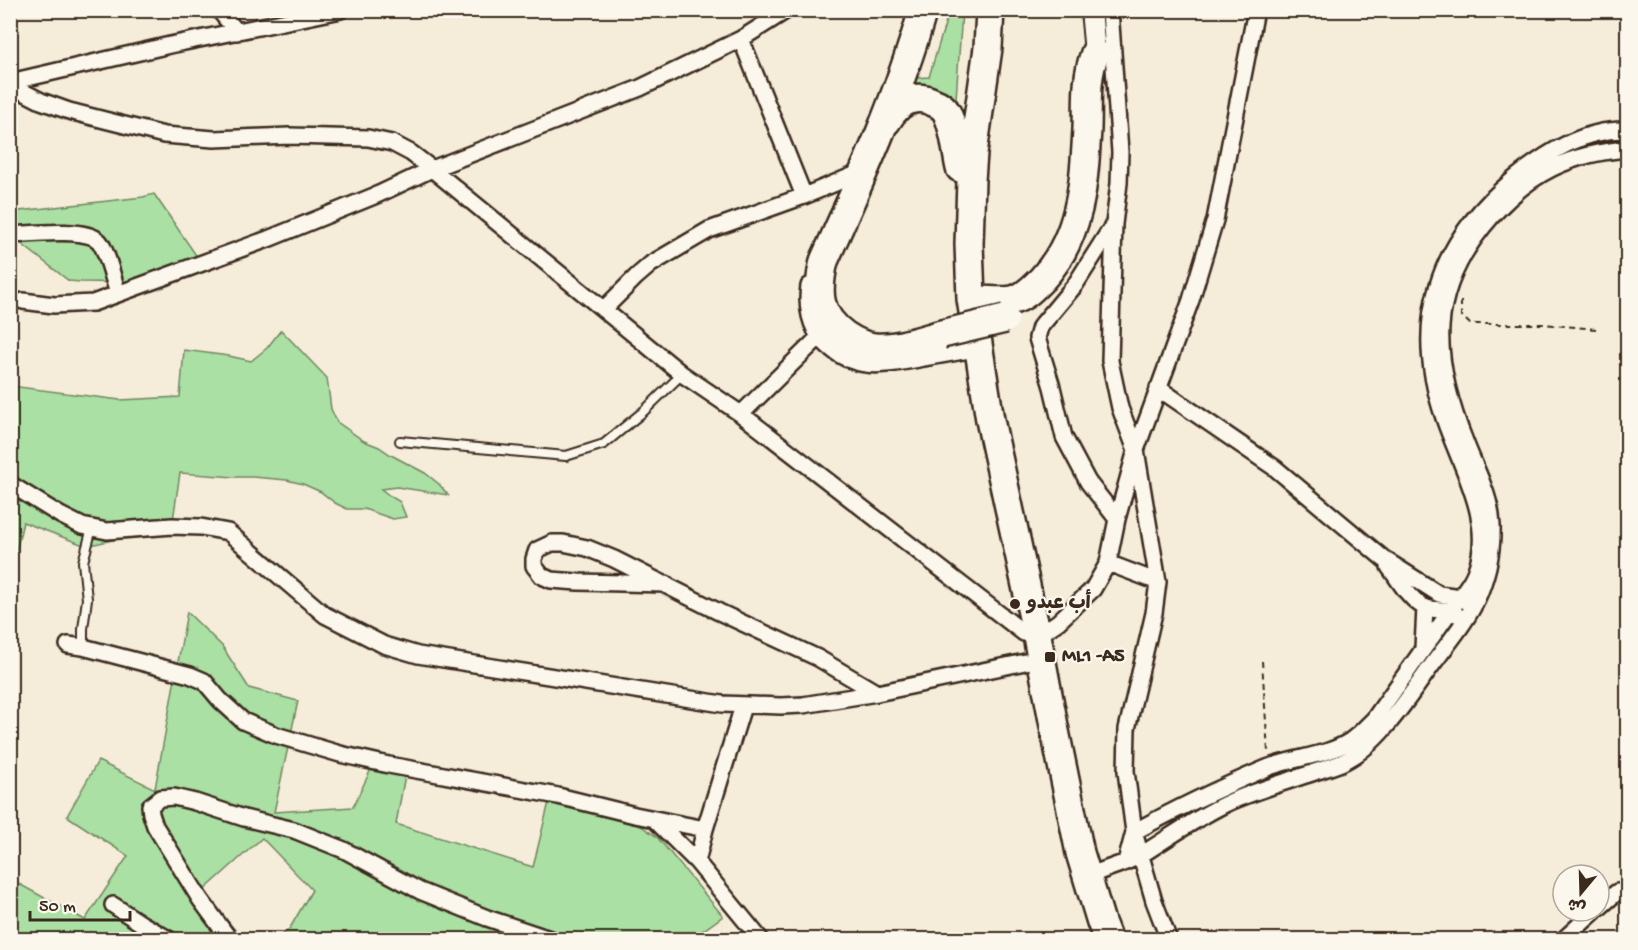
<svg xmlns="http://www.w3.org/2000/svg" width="1638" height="950" font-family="'Gochi Hand','Playpen Sans Arabic',sans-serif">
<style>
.green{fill:#aae0a3;stroke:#728560;stroke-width:1.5}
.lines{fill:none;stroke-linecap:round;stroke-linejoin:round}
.service-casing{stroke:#3b2a1e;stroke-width:12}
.minor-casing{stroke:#3b2a1e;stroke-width:20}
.tertiary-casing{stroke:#3b2a1e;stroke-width:24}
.motorway-casing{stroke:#3b2a1e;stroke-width:32}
.path{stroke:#3b2a1e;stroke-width:2;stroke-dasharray:6 4.5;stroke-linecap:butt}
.service{stroke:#fbf7ec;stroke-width:8}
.minor{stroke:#fbf7ec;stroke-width:15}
.tertiary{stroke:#fbf7ec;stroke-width:20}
.motorway{stroke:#fbf7ec;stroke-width:27}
.motorway-bridge-casing{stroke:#3b2a1e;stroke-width:32;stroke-linecap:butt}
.motorway-bridge{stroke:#fbf7ec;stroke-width:27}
.poi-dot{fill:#3b2a1e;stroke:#fbf7ec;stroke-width:2}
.labels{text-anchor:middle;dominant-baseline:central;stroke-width:4.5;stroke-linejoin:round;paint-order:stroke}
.poi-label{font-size:20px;font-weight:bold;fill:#3b2a1e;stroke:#fbf7ec;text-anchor:start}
</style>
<rect width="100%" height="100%" fill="#f5ecda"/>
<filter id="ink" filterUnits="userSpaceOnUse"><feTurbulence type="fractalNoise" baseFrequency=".0167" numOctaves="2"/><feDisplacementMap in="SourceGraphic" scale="12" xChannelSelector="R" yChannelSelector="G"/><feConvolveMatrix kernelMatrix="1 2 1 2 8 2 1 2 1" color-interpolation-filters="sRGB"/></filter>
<g filter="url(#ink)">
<path class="green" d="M949 11H962L956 99 935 87 912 86 916 78 929 77Z
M154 194 202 264 164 268 145 279 135 283 81 282 69 281 19 242 11 243V212L143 197Z
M281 330 327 378 331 409 337 422 364 441 379 447 391 455 425 473 439 484 448 495 397 487 381 489 390 496 400 502 406 517 393 519 364 509H347L335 503 321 492 303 484 287 480 253 477H235L180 473 172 527 86 546 23 522 11 573V386L120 400 180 397 184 350 229 356 251 361 267 348Z
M187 612 222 646 249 688 298 701 274 812 353 807 372 767 405 775 396 824 533 867 549 802 641 826 657 837 723 916 691 939H278L290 928 312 890 262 838 202 892 243 939H11L10 879 85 920 128 856 67 816 98 761 155 789Z"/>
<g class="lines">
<defs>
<path id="service" d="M400 441 566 456 604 444 644 411 682 374
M83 647V629L87 599 83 562 92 528"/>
<path id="minor" d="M219 10 237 32
M1110 10 1120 152 1119 183 1114 224 1110 361 1120 408 1136 450 1158 582 1154 613 1127 729 1126 771 1134 832 1154 901 1169 940
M741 39 804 196
M10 82 170 45 341 10
M10 85 41 101 69 111 164 135 214 139 289 136 368 138 392 143 411 153 432 169 640 88 741 39 787 10
M1113 225 1075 285 1040 327 1037 338 1052 387 1064 437 1088 482 1117 519
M10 235C30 234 85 227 99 241 107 250 114 282 118 294
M809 286C806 306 810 328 824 342 853 372 882 366 919 359 935 356 952 353 969 350
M23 301 54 305 93 303 268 239 379 194 432 169 682 374 741 414 1024 633
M604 309 636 277 651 264 709 230 804 196 864 171
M1158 388 1275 468 1384 559 1439 594 1460 597 1466 601
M741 414 819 337
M10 484 60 515 82 526 107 531 172 526 201 527 228 532 325 615 384 645 418 655 722 704 781 706 803 705 877 693 1030 661
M1108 563 1158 582
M1389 567C1399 580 1409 599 1424 607 1434 612 1446 607 1456 614
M666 584 578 582 551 580 542 576 534 566V559L537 550 552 543H563L587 548 614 559 719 612 818 658 877 693
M1037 636 1058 622 1093 589 1108 563 1117 519 1136 450 1191 300 1215 220 1256 10
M68 645 83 647 190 675 204 681 220 700 243 721 276 735 340 754 389 765 558 796 635 815 705 829
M1423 648 1425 607
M743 706 705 829 697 862 761 940
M655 820 697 862
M1126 862 1134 832C1177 808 1222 787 1267 768 1294 757 1325 757 1350 741 1359 735 1366 727 1374 719L1460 597C1466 588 1473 580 1476 570 1495 520 1459 464 1444 418 1411 323 1436 243 1514 179 1546 153 1585 128 1628 130
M1087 876 1126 862 1141 855C1170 837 1200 815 1232 801 1258 790 1285 782 1312 773 1323 769 1335 766 1345 761 1381 743 1411 693 1435 661 1449 642 1465 624 1475 603 1487 578 1493 553 1492 525 1491 497 1476 470 1466 444 1431 357 1426 290 1492 216 1530 173 1571 153 1628 149
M113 905 142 924 170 940
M1599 908 1617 892
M230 940 200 899 155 826 151 814 150 806 160 798 174 797 195 802 244 818 294 830 344 850 420 891 487 918 553 940
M1563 940 1595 911"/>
<path id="tertiary" d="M1091 10 1095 53"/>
<path id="motorway" d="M923 10C898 98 861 179 824 261 817 292 817 315 845 335 854 341 863 346 874 347 897 349 920 340 942 334
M990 10 988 48 973 153 971 180 969 244 971 299 990 420 1037 636 1054 726 1080 853 1101 922 1108 940
M887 121C897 104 913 92 933 102 939 104 944 107 947 113 955 130 956 151 960 168
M971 299C984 300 999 302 1012 300 1024 298 1034 287 1042 279 1081 237 1084 184 1087 129 1088 101 1085 80 1095 53"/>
</defs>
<use href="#service" class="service-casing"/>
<use href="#minor" class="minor-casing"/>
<use href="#tertiary" class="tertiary-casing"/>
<use href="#motorway" class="motorway-casing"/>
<path class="path" d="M1461 301V315L1470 324H1544L1596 329
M1262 661 1268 752"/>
<use href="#service" class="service"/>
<use href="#minor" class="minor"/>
<use href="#tertiary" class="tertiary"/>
<use href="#motorway" class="motorway"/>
<defs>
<path id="motorway-bridge" d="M942 334 1005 319"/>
</defs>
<use href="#motorway-bridge" class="motorway-bridge-casing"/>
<use href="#motorway-bridge" class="motorway-bridge"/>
</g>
</g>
<g class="poi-dot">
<circle cx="1015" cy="604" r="6"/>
<rect x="1044" y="651" width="12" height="12" rx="3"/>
</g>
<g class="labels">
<g class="poi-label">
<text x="1027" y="604">أب عبدو</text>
<text x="1062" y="657">ML1 -A5</text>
</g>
</g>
<rect width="1638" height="950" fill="none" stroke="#fbf7ec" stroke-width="36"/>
<rect x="18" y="18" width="1602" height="914" fill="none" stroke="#3b2a1e" stroke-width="2" filter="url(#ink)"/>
<g transform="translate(1581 893) rotate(199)"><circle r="28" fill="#fbf7ec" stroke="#aea59a" stroke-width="1.5"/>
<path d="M0-4.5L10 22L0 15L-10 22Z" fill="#3b2a1e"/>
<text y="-9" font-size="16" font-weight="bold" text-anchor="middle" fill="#3b2a1e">ش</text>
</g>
<path d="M30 911v9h100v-9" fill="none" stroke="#3b2a1e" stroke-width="3"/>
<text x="39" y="911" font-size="18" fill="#3b2a1e" stroke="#fbf7ec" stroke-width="4.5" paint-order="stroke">50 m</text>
</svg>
